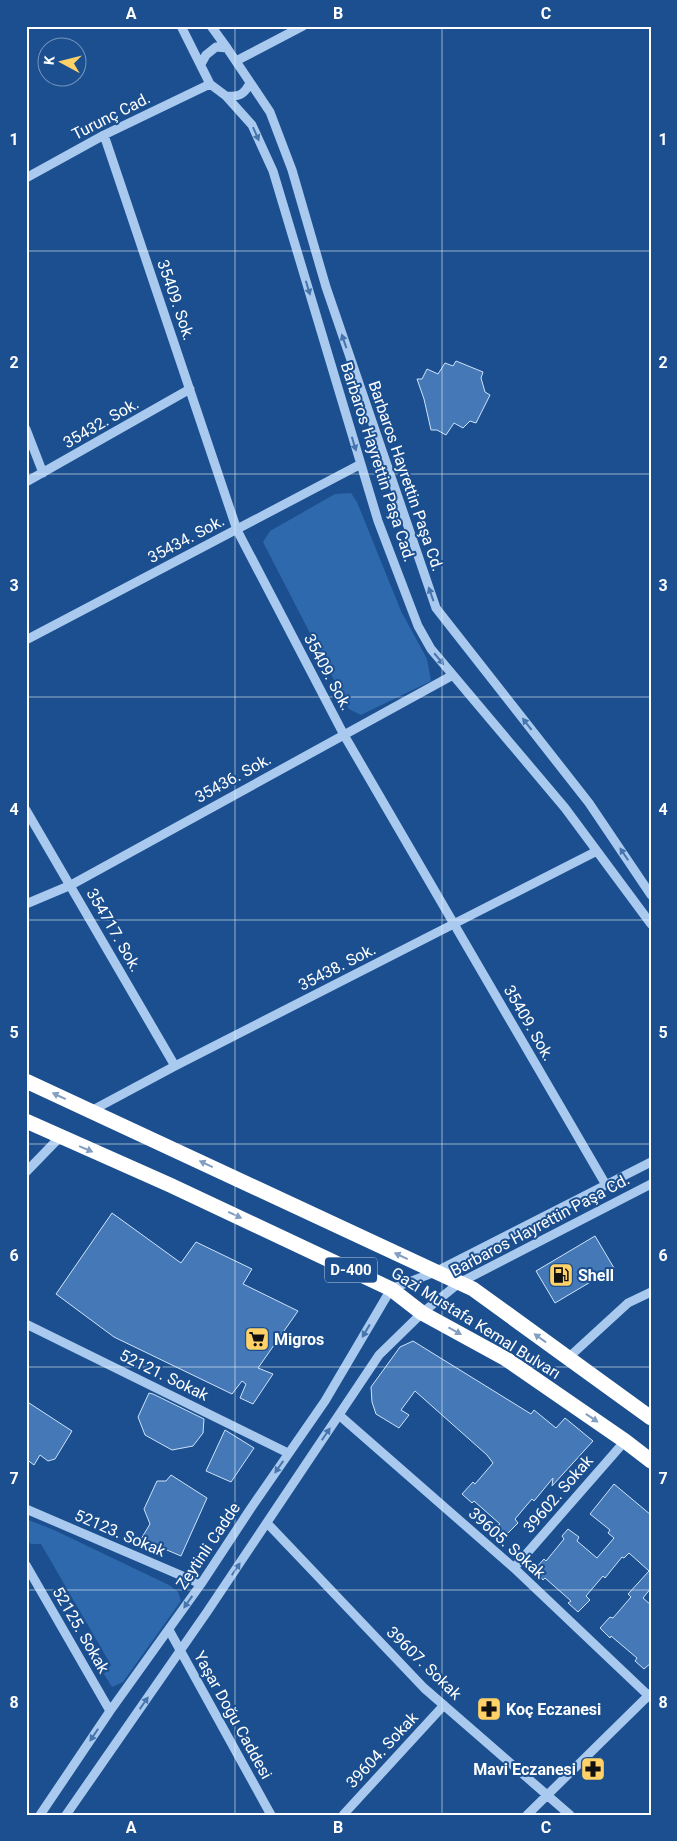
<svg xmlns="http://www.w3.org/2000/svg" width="677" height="1841" font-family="Roboto,sans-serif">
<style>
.green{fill:#2e69ad}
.building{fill:#4478b7;stroke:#cfe3fa}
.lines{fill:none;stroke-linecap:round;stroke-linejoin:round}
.minor{stroke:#a9c9ee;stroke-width:9}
.highway{stroke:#fff;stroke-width:15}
.oneway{fill:#4674ac}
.oneway2{fill:#829ec1}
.grid{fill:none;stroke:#fff;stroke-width:1;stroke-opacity:0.55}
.labels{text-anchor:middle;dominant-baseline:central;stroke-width:4;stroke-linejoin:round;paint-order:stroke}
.shield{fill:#1b4f8f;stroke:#bbcadd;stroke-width:1}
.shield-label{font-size:15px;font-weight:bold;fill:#fff}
.street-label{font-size:16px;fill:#fff;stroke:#1b4f8f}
.poi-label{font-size:16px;font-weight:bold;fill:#fff;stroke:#1b4f8f;text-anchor:start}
.neatline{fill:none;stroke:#fff;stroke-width:2}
.grid-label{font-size:16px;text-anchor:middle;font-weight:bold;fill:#fff}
</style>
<rect width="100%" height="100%" fill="#1b4f8f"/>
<path class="green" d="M351 493 357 502 401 611 427 659 431 681 361 715 349 709 263 542 270 531 335 494Z
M26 1519 54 1530 169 1585 178 1592 181 1601 123 1682 112 1687 104 1674 111 1665 41 1544H31L26 1539Z"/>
<path class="building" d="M456 361 483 372 481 378 485 392 490 395 476 423 470 421 463 428 454 423 446 435 437 430H431L424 399 417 379H422L427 369 438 374 445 363 453 366Z
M112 1213 181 1263 196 1242 252 1269 243 1284 298 1311 258 1368 273 1374 253 1404 240 1398 246 1384 242 1381 232 1394 114 1337 56 1294Z
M595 1236 614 1268 555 1303 536 1271Z
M413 1341 531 1414 534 1410 556 1428 565 1418 593 1441 552 1486 553 1478 534 1501 532 1499 515 1519 518 1523 506 1535 497 1526 500 1524 474 1501 472 1503 462 1494 473 1482 475 1484 493 1463 487 1455 415 1391 401 1410 409 1415 399 1428 376 1414 372 1402 371 1387 400 1347Z
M149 1393 153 1394 204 1419 203 1433 193 1446 172 1450 145 1435 138 1417Z
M26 1401 72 1431 55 1459 48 1461 40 1455 34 1465 26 1459Z
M225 1430 254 1448 231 1482 206 1471Z
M171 1475 207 1498 181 1556 141 1539 150 1524 144 1509 157 1481H166Z
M614 1484 651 1515V1588L643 1598 651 1605V1663L644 1669 635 1661 637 1658 611 1636 610 1638 600 1628 610 1617 613 1618 631 1597 628 1594 649 1571 629 1553 624 1558 622 1557 605 1578 603 1576 586 1596 590 1600 578 1612 568 1603 571 1601 545 1578 543 1580 534 1570 544 1559 546 1561 564 1539 562 1536 568 1529 579 1537 577 1541 597 1558 614 1538 608 1533 610 1530 590 1514Z"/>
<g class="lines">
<path class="minor" d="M181 26 210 84 226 96 252 125 273 171 378 521 418 626 431 649 565 808 651 924
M211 26 227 48 270 112 292 170 326 287 436 608 589 803 651 895
M236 61 303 26
M201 64 206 55 216 47 227 48
M226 96C239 97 244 95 250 83
M104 135 237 530 344 735 606 1185
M26 178 104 135 210 84
M26 429 43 473
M26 482 190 389
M26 640 361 464
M26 810 175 1066
M26 904 71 885 453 675
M91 1111 175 1066 597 851
M26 1172 60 1137
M26 1324 288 1453
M568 1358 628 1303 651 1292
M339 1415 514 1568 651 1698
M26 1509 201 1584
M267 1523 424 1688 570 1815
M26 1565 110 1711
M514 1568 625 1441
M169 1630 271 1815
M40 1815 110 1711 201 1584 251 1508 325 1401 391 1289 435 1272 651 1162
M66 1815 207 1612 379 1355 422 1313 459 1283 651 1184
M343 1815 444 1705
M527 1815 651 1693"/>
<path class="highway" d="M26 1081 473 1289 651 1418
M26 1121 170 1185 391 1289 422 1313 506 1359 625 1441 651 1461"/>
</g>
<defs><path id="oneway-solid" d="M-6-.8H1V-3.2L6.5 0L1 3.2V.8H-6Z" transform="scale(1.25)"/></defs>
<g class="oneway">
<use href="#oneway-solid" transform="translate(256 134) rotate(66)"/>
<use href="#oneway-solid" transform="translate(308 288) rotate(73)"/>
<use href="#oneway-solid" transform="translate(344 341) rotate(-109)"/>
<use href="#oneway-solid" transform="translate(354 444) rotate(73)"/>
<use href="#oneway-solid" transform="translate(431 594) rotate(-110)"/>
<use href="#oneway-solid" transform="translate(439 659) rotate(50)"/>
<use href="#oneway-solid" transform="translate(527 724) rotate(-128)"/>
<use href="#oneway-solid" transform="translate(624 854) rotate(-124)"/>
<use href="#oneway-solid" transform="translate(366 1331) rotate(121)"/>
<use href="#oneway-solid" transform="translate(326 1434) rotate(-56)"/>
<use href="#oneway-solid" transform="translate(279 1467) rotate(125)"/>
<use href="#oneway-solid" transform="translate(236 1569) rotate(-56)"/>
<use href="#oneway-solid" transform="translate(188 1602) rotate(125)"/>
<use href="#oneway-solid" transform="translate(144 1703) rotate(-55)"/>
<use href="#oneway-solid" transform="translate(94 1735) rotate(124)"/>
</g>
<g class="oneway2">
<use href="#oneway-solid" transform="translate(59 1096) rotate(-155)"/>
<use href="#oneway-solid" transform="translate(86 1149) rotate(23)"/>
<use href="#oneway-solid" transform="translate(206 1164) rotate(-155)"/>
<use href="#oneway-solid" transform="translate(235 1215) rotate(25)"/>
<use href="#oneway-solid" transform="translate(401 1256) rotate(-155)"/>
<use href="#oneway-solid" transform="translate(455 1331) rotate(29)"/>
<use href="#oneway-solid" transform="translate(540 1338) rotate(-144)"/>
<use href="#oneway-solid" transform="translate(592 1418) rotate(34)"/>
</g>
<path class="grid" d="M235 26V1815M442 26V1815M26 251H651M26 474H651M26 697H651M26 920H651M26 1144H651M26 1367H651M26 1590H651"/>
<defs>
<symbol id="fuel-square" viewBox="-11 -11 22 22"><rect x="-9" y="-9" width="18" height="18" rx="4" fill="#ffd166" stroke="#1b4f8f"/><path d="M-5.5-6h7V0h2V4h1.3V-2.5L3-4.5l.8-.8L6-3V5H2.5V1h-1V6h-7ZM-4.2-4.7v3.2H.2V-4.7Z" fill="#111"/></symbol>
<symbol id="supermarket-square" viewBox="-11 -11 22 22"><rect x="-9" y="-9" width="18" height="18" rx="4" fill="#ffd166" stroke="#1b4f8f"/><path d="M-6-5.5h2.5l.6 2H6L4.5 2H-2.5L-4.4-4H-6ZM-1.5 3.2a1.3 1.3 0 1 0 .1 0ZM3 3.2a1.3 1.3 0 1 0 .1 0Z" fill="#111"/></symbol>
<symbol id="pharmacy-square" viewBox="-11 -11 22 22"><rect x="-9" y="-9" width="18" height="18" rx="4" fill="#ffd166" stroke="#1b4f8f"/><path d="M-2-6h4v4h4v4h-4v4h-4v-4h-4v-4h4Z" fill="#111"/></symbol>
</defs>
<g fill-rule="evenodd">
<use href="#fuel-square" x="547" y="1261" width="28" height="28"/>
<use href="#supermarket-square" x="243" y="1325" width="28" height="28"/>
<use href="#pharmacy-square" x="475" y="1695" width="28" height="28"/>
<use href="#pharmacy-square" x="579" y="1755" width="28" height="28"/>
</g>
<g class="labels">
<rect class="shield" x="325" y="1257.5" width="52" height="25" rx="4"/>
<g class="shield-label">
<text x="351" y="1270">D-400</text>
</g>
<g class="street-label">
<text transform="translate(111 116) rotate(-27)">Turunç Cad.</text>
<text transform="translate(176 300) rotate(71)">35409. Sok.</text>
<text transform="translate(101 423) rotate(-30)">35432. Sok.</text>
<text transform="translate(378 462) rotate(72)">Barbaros Hayrettin Paşa Cad.</text>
<text transform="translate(406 476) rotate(71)">Barbaros Hayrettin Paşa Cd.</text>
<text transform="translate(186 539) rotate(-28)">35434. Sok.</text>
<text transform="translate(328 672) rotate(62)">35409. Sok.</text>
<text transform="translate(233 778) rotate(-29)">35436. Sok.</text>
<text transform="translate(114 930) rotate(60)">354717. Sok.</text>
<text transform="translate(337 967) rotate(-27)">35438. Sok.</text>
<text transform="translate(529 1023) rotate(60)">35409. Sok.</text>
<text transform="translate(540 1225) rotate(-28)">Barbaros Hayrettin Paşa Cd.</text>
<text transform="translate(476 1323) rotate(32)">Gazi Mustafa Kemal Bulvarı</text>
<text transform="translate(164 1375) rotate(26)">52121. Sokak</text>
<text transform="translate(558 1494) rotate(-49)">39602. Sokak</text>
<text transform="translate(120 1533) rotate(23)">52123. Sokak</text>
<text transform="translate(507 1543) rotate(42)">39605. Sokak</text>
<text transform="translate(208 1546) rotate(-56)">Zeytinli Cadde</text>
<text transform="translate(81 1630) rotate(60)">52125. Sokak</text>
<text transform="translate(424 1663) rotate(44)">39607. Sokak</text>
<text transform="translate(233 1715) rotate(61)">Yaşar Doğu Caddesi</text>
<text transform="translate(382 1750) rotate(-47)">39604. Sokak</text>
</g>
<g class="poi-label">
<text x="578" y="1275">Shell</text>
<text x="274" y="1339">Migros</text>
<text x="506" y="1709">Koç Eczanesi</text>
<text x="576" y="1769" text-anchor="end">Mavi Eczanesi</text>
</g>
</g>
<rect width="677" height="1841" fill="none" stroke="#1b4f8f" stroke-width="55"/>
<g transform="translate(62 62) rotate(277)"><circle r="24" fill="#1b4f8f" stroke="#7695bc"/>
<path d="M0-4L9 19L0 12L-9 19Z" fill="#ffd166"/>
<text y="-8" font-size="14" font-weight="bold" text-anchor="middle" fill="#ffffff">K</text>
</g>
<rect x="28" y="28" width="622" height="1786" class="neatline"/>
<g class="grid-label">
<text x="131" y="19">A</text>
<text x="338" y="19">B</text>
<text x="546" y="19">C</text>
<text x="14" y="145">1</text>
<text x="663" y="145">1</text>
<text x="14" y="368">2</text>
<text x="663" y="368">2</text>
<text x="14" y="591">3</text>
<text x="663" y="591">3</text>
<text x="14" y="815">4</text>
<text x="663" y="815">4</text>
<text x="14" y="1038">5</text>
<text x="663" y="1038">5</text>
<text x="14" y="1261">6</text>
<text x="663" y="1261">6</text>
<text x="14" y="1484">7</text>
<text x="663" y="1484">7</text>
<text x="14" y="1708">8</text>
<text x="663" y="1708">8</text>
<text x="131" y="1833">A</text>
<text x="338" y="1833">B</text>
<text x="546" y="1833">C</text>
</g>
</svg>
